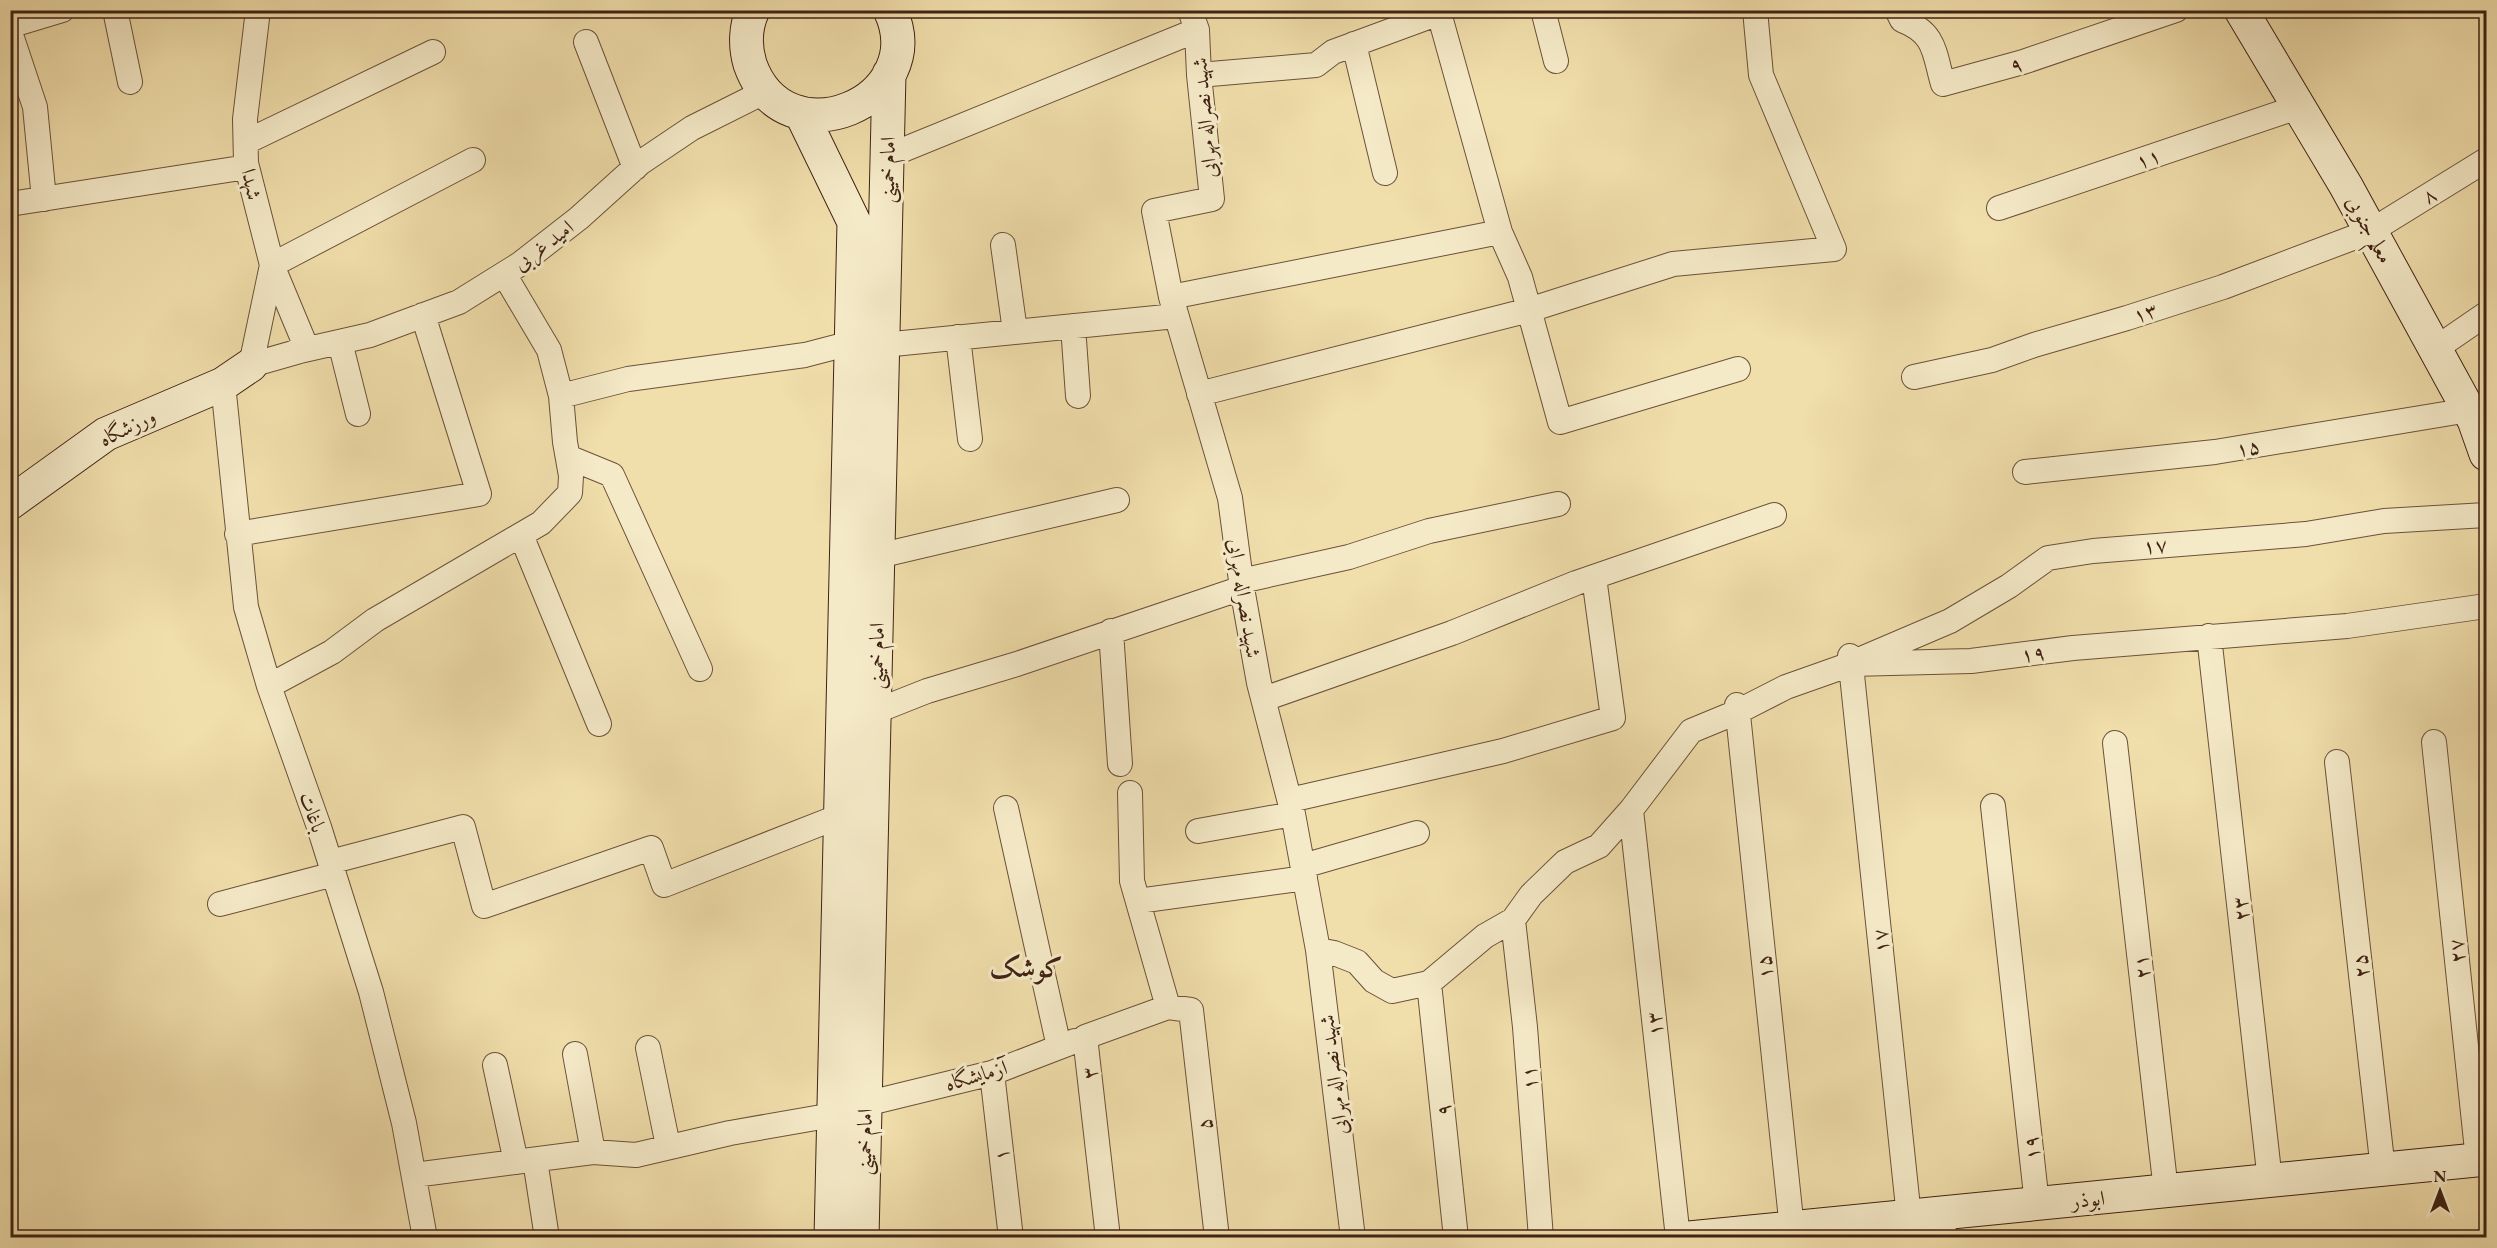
<svg xmlns="http://www.w3.org/2000/svg" width="2497" height="1248" font-family="'EB Garamond',Amiri,serif">
<style>
.lines{fill:none;stroke-linecap:round;stroke-linejoin:round}
.street-casing{stroke:#6c513a;stroke-width:26}
.secondary-casing{stroke:#402214;stroke-width:35}
.street{stroke:#f5eac8;stroke-width:24}
.secondary{stroke:#f5eac8;stroke-width:33}
.labels{text-anchor:middle;dominant-baseline:central;stroke-width:6;stroke-linejoin:round;paint-order:stroke}
.street-label{font-size:21px;fill:#402214;stroke:#f5eac8}
.district-label{font-size:27px;font-weight:bold;fill:#402214;stroke:#f5eac8}
</style>
<rect width="100%" height="100%" fill="#f0deab"/>
<filter id="stains"><feTurbulence type="fractalNoise" baseFrequency=".00333" numOctaves="4"/><feColorMatrix values="0 0 0 0 .2 0 0 0 0 .09 0 0 0 0 .02 0 0 0 .5 -.17"/></filter>
<radialGradient id="worn" r=".72"><stop offset=".6" stop-color="#630" stop-opacity="0"/><stop offset="1" stop-color="#630" stop-opacity=".3"/></radialGradient>
<g class="lines">
<defs>
<path id="street" d="M115 10 130 82
M258 10 245 119 246 163 272 265 307 349 251 365 272 265
M1190 10 1197 30 1199 75 1212 199 1154 211 1171 297 1230 498 1242 588 1259 683 1293 814 1318 950 1353 1238
M1543 10 1556 61
M1897 10 1902 20C1936 33 1934 53 1943 84L2023 62 2176 10
M10 28 19 23 62 10
M10 32 35 107 44 199
M586 42 635 168
M1354 44 1385 173
M1199 75 1316 65 1333 52 1439 13 1500 232 1520 277 1560 422 1738 369
M246 142 433 52
M888 156 1197 30
M10 204 247 167
M1999 208 2298 107
M1003 245 1015 331
M272 265 473 160
M504 274 549 350 561 396 628 379 805 355 851 343
M1171 297 1500 232
M1073 326 1078 396
M958 337 970 439
M340 342 358 414
M883 345 1176 316
M2435 349 2486 314
M295 352 370 335 459 302 520 264 579 218 640 163 692 128 766 91
M1914 377 1992 360 2034 345 2127 318 2223 287 2371 231 2486 160
M223 384 246 607 269 686 319 827 371 992 404 1123 425 1238
M1199 394 1529 310 1673 264 1834 249 1761 75 1755 10
M568 457 612 475 700 669
M2025 472 2215 452 2469 410
M237 534 479 494 423 315
M521 535 599 724
M878 556 1117 500
M1241 581 1349 557 1429 531 1558 504
M1111 631 1120 764
M2209 636 2270 1181
M1850 656 1909 1217
M1861 659 1950 621 2009 586 2048 558 2093 551 2306 534 2384 521 2486 515
M269 686 332 652 375 620 541 523 570 493 571 476 565 442 561 396
M1264 699 1452 633 1576 583 1774 515
M1737 705 1792 1229
M874 712 927 691 1017 664 1242 588
M2434 742 2478 1160
M2115 743 2166 1191
M2337 762 2383 1170
M1290 800 1503 751 1613 718 1594 577
M1993 806 2037 1204
M1006 808 1059 1047
M1631 810 1678 1238
M1198 831 1293 814
M330 862 463 827 484 906 651 848 664 885 840 816
M1303 866 1417 833
M1138 901 1305 878
M220 904 334 874
M1513 920 1525 1027 1541 1238
M1318 950 1334 953 1357 962 1374 981 1392 991 1429 983 1485 936 1513 920 1531 895 1565 862 1599 846 1631 810 1691 731 1737 712 1786 687 1851 664 1971 661 2073 648 2347 626 2486 606
M1429 983 1456 1238
M1168 1007 1191 1010 1217 1238
M648 1048 668 1146
M575 1054 593 1152
M495 1065 516 1162
M992 1073 1011 1238
M865 1104 992 1073 1075 1041
M535 1160 547 1238
M414 1175 593 1152 636 1155 730 1133 833 1115
M1941 1214 1945 1238
M1108 1238 1085 1037 1168 1007 1132 881 1130 793"/>
<path id="secondary" d="M753 10C745 27 745 47 750 64 785 164 933 101 890 10
M2241 10 2346 186 2474 420 2486 454
M801 113 854 222 831 1238
M10 503 106 434 223 384 251 365
M862 1238 889 74
M1689 1238 2486 1159"/>
</defs>
<use href="#street" class="street-casing"/>
<use href="#secondary" class="secondary-casing"/>
<use href="#street" class="street"/>
<use href="#secondary" class="secondary"/>
</g>
<g class="labels">
<g class="street-label">
<text transform="translate(2016 64) rotate(-16)">۹</text>
<text transform="translate(1204 118) rotate(-95)">شهید نصراله مهرابی</text>
<text transform="translate(2148 158) rotate(-19)">۱۱</text>
<text transform="translate(887 170) rotate(-89)">امام خمینی</text>
<text transform="translate(252 184) rotate(77)">شهدا</text>
<text transform="translate(2429 195) rotate(-32)">۸</text>
<text transform="translate(2370 229) rotate(61)">معلم جنوبی</text>
<text transform="translate(543 245) rotate(-37)">امید غربی</text>
<text transform="translate(2145 312) rotate(-18)">۱۳</text>
<text transform="translate(127 427) rotate(-26)">ورزشگاه</text>
<text transform="translate(2248 447) rotate(-8)">۱۵</text>
<text transform="translate(2155 545) rotate(-5)">۱۷</text>
<text transform="translate(1245 598) rotate(81)">شهید نصراله مهرابی</text>
<text transform="translate(2033 653) rotate(-7)">۱۹</text>
<text transform="translate(876 656) rotate(-89)">امام خمینی</text>
<text transform="translate(313 812) rotate(70)">باغات</text>
<text transform="translate(2240 909) rotate(-96)">۲۳</text>
<text transform="translate(1880 941) rotate(-96)">۱۷</text>
<text transform="translate(2456 951) rotate(-96)">۲۷</text>
<text transform="translate(2360 966) rotate(-96)">۲۵</text>
<text transform="translate(1764 967) rotate(-96)">۱۵</text>
<text transform="translate(2141 967) rotate(-96)">۲۱</text>
<text transform="translate(1654 1024) rotate(-96)">۱۳</text>
<text transform="translate(1089 1073) rotate(-97)">۳</text>
<text transform="translate(976 1075) rotate(-16)">آزمایشگاه</text>
<text transform="translate(1333 1075) rotate(-97)">شهید نصراله مهرابی</text>
<text transform="translate(1529 1078) rotate(-94)">۱۱</text>
<text transform="translate(1443 1110) rotate(-96)">۹</text>
<text transform="translate(1204 1124) rotate(-97)">۵</text>
<text transform="translate(864 1142) rotate(-89)">امام خمینی</text>
<text transform="translate(2031 1148) rotate(-96)">۱۹</text>
<text transform="translate(1001 1155) rotate(-97)">۱</text>
<text transform="translate(2088 1199) rotate(-6)">ابوذر</text>
</g>
<g class="district-label">
<text x="1026" y="967">کوشک</text>
</g>
</g>
<rect width="2497" height="1248" fill="none" stroke="#f0deab" stroke-width="36"/>
<rect x="12" y="12" width="2473" height="1224" fill="none" stroke="#402214" stroke-width="3"/>
<rect x="18" y="18" width="2461" height="1212" fill="none" stroke="#402214" stroke-width="1.5"/>
<g transform="translate(2440 1191)" stroke="#f5eac8" stroke-width="4.5" paint-order="stroke">
<path d="M0-4.5L10 22L0 15L-10 22Z" fill="#402214"/>
<text y="-9" font-size="16" font-weight="bold" text-anchor="middle" fill="#402214">N</text>
</g>
<rect width="100%" height="100%" filter="url(#stains)"/>
<rect width="100%" height="100%" fill="url(#worn)"/>
</svg>
